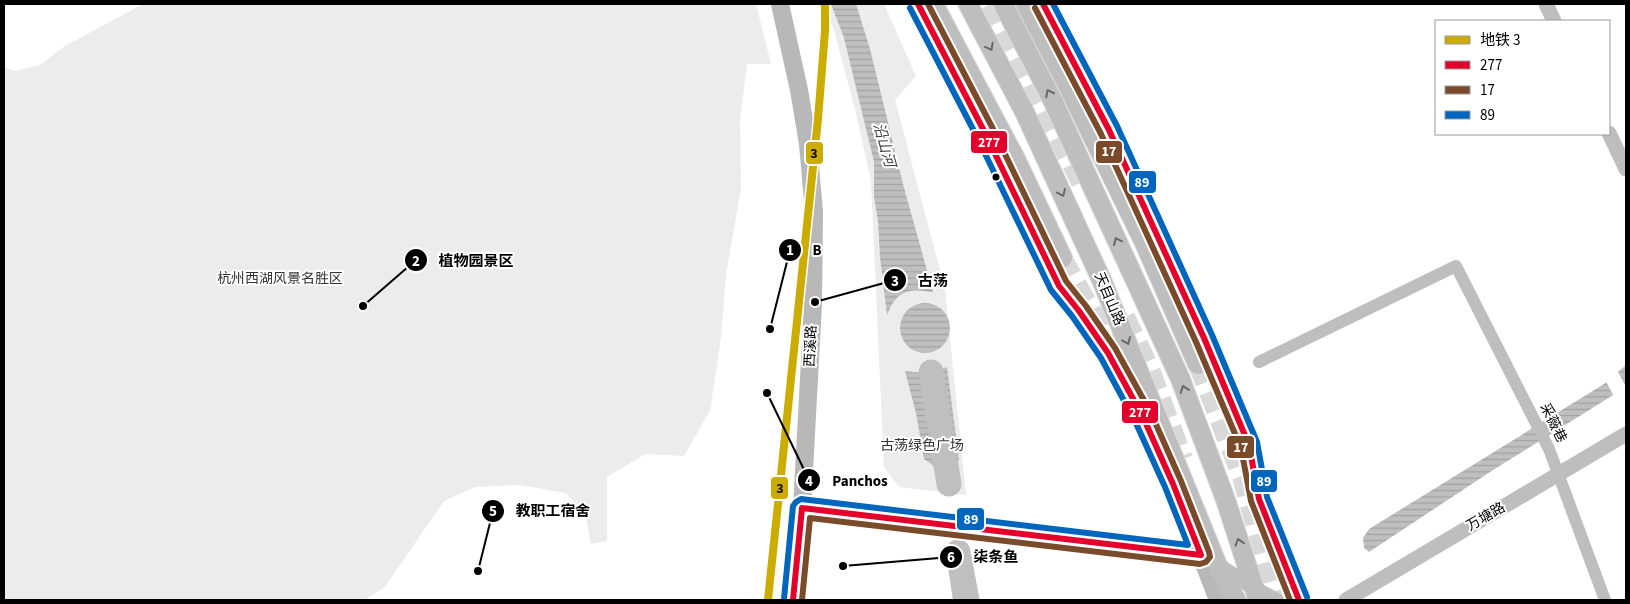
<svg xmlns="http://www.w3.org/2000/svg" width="1630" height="604" font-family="'Source Sans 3','Noto Sans SC',sans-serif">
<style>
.park{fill:#ececec}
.water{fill:url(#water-rules)}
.pier{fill:#fff}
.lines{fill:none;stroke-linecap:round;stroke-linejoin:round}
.river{stroke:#bfbfbf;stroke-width:25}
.trunk-tunnel{stroke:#d9d9d9;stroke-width:20;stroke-dasharray:20 10;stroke-linecap:butt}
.primary-casing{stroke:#dbdbdb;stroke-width:21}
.trunk-casing{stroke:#dbdbdb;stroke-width:22}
.minor{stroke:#bebebe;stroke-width:12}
.tertiary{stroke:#bebebe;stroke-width:15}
.secondary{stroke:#b8b8b8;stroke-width:18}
.primary{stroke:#bebebe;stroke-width:19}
.trunk{stroke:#bebebe;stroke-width:20}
.bus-1-casing{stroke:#fff;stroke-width:10}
.bus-2-casing{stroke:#fff;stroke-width:10}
.bus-3-casing{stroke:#fff;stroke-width:10}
.bus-1{stroke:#e4002b;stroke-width:6}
.bus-2{stroke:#7a4b2a;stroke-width:6}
.bus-3{stroke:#0065bd;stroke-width:6}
.metro-1-casing{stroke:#fff;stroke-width:11}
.metro-1{stroke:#ccac00;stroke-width:8}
.oneway{stroke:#686868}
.bus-dot{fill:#000;stroke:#fff;stroke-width:2}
.labels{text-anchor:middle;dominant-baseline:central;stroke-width:4;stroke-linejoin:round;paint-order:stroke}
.park-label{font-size:14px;fill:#333;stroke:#fff}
.street-label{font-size:14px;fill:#000;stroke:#fff}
.water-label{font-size:15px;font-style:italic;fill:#444;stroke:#fff}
.leader{fill:none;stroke:#000;stroke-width:2}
.callout-dot{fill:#000;stroke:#fff;stroke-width:2}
.mark-label{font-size:15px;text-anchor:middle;font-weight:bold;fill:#fff}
.callout-label{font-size:15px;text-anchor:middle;font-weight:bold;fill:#000;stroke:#fff;stroke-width:4;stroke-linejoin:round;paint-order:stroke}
.line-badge{stroke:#fff;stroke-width:2}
.badge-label{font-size:14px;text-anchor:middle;font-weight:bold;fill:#fff}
.pale-badge-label{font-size:14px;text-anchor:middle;font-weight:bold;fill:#111}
</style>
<defs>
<pattern id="water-rules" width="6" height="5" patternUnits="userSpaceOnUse" patternTransform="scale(1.25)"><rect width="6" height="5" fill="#bfbfbf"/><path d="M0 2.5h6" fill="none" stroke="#a2a2a2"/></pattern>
</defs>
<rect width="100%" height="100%" fill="#fff"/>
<path class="park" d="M143 4H756L771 64H747L740 121 741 188 726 275 721 338 710 410 684 456 645 454 607 477V541L591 544 585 513 566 493 519 485 475 487 444 501 384 588 364 600H4V67L14 71 40 65 65 46Z
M822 4H884L916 76 895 100 945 289 966 495 899 487 884 467 871 181 855 109 833 27Z"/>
<path class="water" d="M831 4H856L870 49 903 184 933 292C908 288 897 290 887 315L880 257 878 221 874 197V162L844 38Z
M900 328a25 25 0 1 1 50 0a25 25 0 1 1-50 0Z
M1626 365V387L1493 470 1369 552 1364 548 1363 538 1369 529 1604 384Z
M947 367 959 460 947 475 924 459 916 413 905 371C920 373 933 374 947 367Z
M959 558 970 566 977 600H953L948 566Z"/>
<path class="pier" d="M1617 370 1626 387V390L1615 398 1605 380Z"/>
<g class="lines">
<path class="river" d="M931 372 949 484
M958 552 967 600"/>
<path class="trunk-tunnel" d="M990 4 1082 184
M1062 258 1111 346
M1125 317 1149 367 1183 459
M1198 364 1242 477 1277 600"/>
<defs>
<path id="primary" d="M968 4 1025 113 1102 281 1217 564 1236 600
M1003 4 1052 99 1180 378 1226 501 1258 600"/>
<path id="trunk" d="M933 4 1016 161 1062 258
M1026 4 1070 89 1145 243 1198 364"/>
</defs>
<use href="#primary" class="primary-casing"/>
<use href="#trunk" class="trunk-casing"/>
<path class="minor" d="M1259 362 1456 266 1549 449 1605 600"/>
<path class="tertiary" d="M1546 4 1554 21
M1609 133 1626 169
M802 508C935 522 1068 540 1201 555 1226 569 1250 587 1276 600
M1346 600 1626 434"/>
<path class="secondary" d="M780 4 799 90 808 144 814 212 813 304 802 508 793 600
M918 4 984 131 1059 286 1079 311 1108 353 1143 417 1173 484 1218 600
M1043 4 1109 130 1204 338 1249 445 1259 499 1299 600"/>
<use href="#primary" class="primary"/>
<use href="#trunk" class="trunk"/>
<defs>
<path id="bus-1" d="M918 4 984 131 1059 286 1079 311 1108 353 1143 417 1173 484 1201 555
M1043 4 1109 130 1204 338 1249 445 1259 499 1299 600
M802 508 1201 555
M793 600 802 508"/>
<path id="bus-2" d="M1035 8 1101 134 1196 342 1241 448 1251 501 1290 600
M802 600 810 518 1200 564 1206 562 1210 557 1209 552 1181 481 1151 413 1115 348 1086 306 1066 281 992 127 928 4"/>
<path id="bus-3" d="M1053 4 1117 126 1212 335 1257 442 1267 497 1307 597
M784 599 793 506 796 502 801 499 1188 545 1165 487 1135 421 1101 358 1072 316 1051 290 976 135 910 8"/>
</defs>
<use href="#bus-1" class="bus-1-casing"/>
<use href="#bus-2" class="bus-2-casing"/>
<use href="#bus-3" class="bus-3-casing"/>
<use href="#bus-1" class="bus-1"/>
<use href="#bus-2" class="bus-2"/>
<use href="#bus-3" class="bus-3"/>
<defs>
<path id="metro-1" d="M768 600 818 119 825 31V4"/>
</defs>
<use href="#metro-1" class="metro-1-casing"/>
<use href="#metro-1" class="metro-1"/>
</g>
<defs><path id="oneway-chevron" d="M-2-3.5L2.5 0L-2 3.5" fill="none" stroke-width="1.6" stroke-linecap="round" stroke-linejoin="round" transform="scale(1.25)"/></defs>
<g class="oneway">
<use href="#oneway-chevron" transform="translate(990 47) rotate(62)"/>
<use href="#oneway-chevron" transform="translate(1049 93) rotate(-117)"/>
<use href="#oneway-chevron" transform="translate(1062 193) rotate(65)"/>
<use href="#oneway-chevron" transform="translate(1117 241) rotate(-115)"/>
<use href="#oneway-chevron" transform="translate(1127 341) rotate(67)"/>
<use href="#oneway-chevron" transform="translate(1184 389) rotate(-110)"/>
<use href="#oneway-chevron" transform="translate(1239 542) rotate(-107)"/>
</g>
<circle class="bus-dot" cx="996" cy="177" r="4.5"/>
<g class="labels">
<g class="park-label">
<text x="280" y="279">杭州西湖风景名胜区</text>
<text x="922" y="446">古荡绿色广场</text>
</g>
<g class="street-label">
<text transform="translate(1109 299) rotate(67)">天目山路</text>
<text transform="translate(811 346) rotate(-87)">西溪路</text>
<text transform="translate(1553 423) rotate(64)">采薇巷</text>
<text transform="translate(1486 517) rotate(-30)">万塘路</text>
</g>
<g class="water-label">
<text transform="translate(884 145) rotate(74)">沿山河</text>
</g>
</g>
<path class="leader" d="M770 329L790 250M363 306L416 260M815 302L895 280M767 393L809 480M478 571L493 511M843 566L951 557"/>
<g class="callout-dot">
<circle cx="770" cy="329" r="5"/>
<circle cx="363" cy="306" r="5"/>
<circle cx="815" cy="302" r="5"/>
<circle cx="767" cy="393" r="5"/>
<circle cx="478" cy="571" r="5"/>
<circle cx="843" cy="566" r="5"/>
<circle cx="790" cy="250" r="12"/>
<circle cx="416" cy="260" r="12"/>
<circle cx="895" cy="280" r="12"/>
<circle cx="809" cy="480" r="12"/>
<circle cx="493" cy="511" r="12"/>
<circle cx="951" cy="557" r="12"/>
</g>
<g class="mark-label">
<text x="790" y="255">1</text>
<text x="416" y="266">2</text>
<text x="895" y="286">3</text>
<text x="809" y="486">4</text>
<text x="493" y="516">5</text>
<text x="951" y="562">6</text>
</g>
<g class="callout-label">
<text x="817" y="255">B</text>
<text x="476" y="266">植物园景区</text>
<text x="933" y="286">古荡</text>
<text x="860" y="486">Panchos</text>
<text x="553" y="516">教职工宿舍</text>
<text x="996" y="562">柒条鱼</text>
</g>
<g class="line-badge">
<rect x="970" y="130" width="38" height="24" rx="5" fill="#e4002b"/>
<rect x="1095" y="140" width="28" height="24" rx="5" fill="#7a4b2a"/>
<rect x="805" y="141" width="19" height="24" rx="5" fill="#ccac00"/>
<rect x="1128" y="170" width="29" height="24" rx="5" fill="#0065bd"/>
<rect x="1121" y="400" width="38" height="24" rx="5" fill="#e4002b"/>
<rect x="1226" y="435" width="29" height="24" rx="5" fill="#7a4b2a"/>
<rect x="1250" y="469" width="28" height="24" rx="5" fill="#0065bd"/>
<rect x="770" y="476" width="19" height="24" rx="5" fill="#ccac00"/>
<rect x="956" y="507" width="29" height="24" rx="5" fill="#0065bd"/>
</g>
<g class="badge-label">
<text x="989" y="147">277</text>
<text x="1109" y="156">17</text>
<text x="1142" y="187">89</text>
<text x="1140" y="417">277</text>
<text x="1241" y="452">17</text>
<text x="1264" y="486">89</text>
<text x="971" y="524">89</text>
</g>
<g class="pale-badge-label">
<text x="814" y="158">3</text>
<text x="780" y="493">3</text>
</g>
<rect width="1630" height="604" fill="none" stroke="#000000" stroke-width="10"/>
<rect x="1435" y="20" width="175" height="115" fill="#ffffff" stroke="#999999"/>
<rect x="1445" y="36" width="25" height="8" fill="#ccac00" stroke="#999999"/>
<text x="1480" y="45" font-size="15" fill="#000000">地铁 3</text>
<rect x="1445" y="61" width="25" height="8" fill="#e4002b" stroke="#999999"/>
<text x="1480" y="70" font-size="15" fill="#000000">277</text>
<rect x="1445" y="86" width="25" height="8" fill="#7a4b2a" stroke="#999999"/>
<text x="1480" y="95" font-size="15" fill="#000000">17</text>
<rect x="1445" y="111" width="25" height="8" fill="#0065bd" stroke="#999999"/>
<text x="1480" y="120" font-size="15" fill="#000000">89</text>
</svg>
